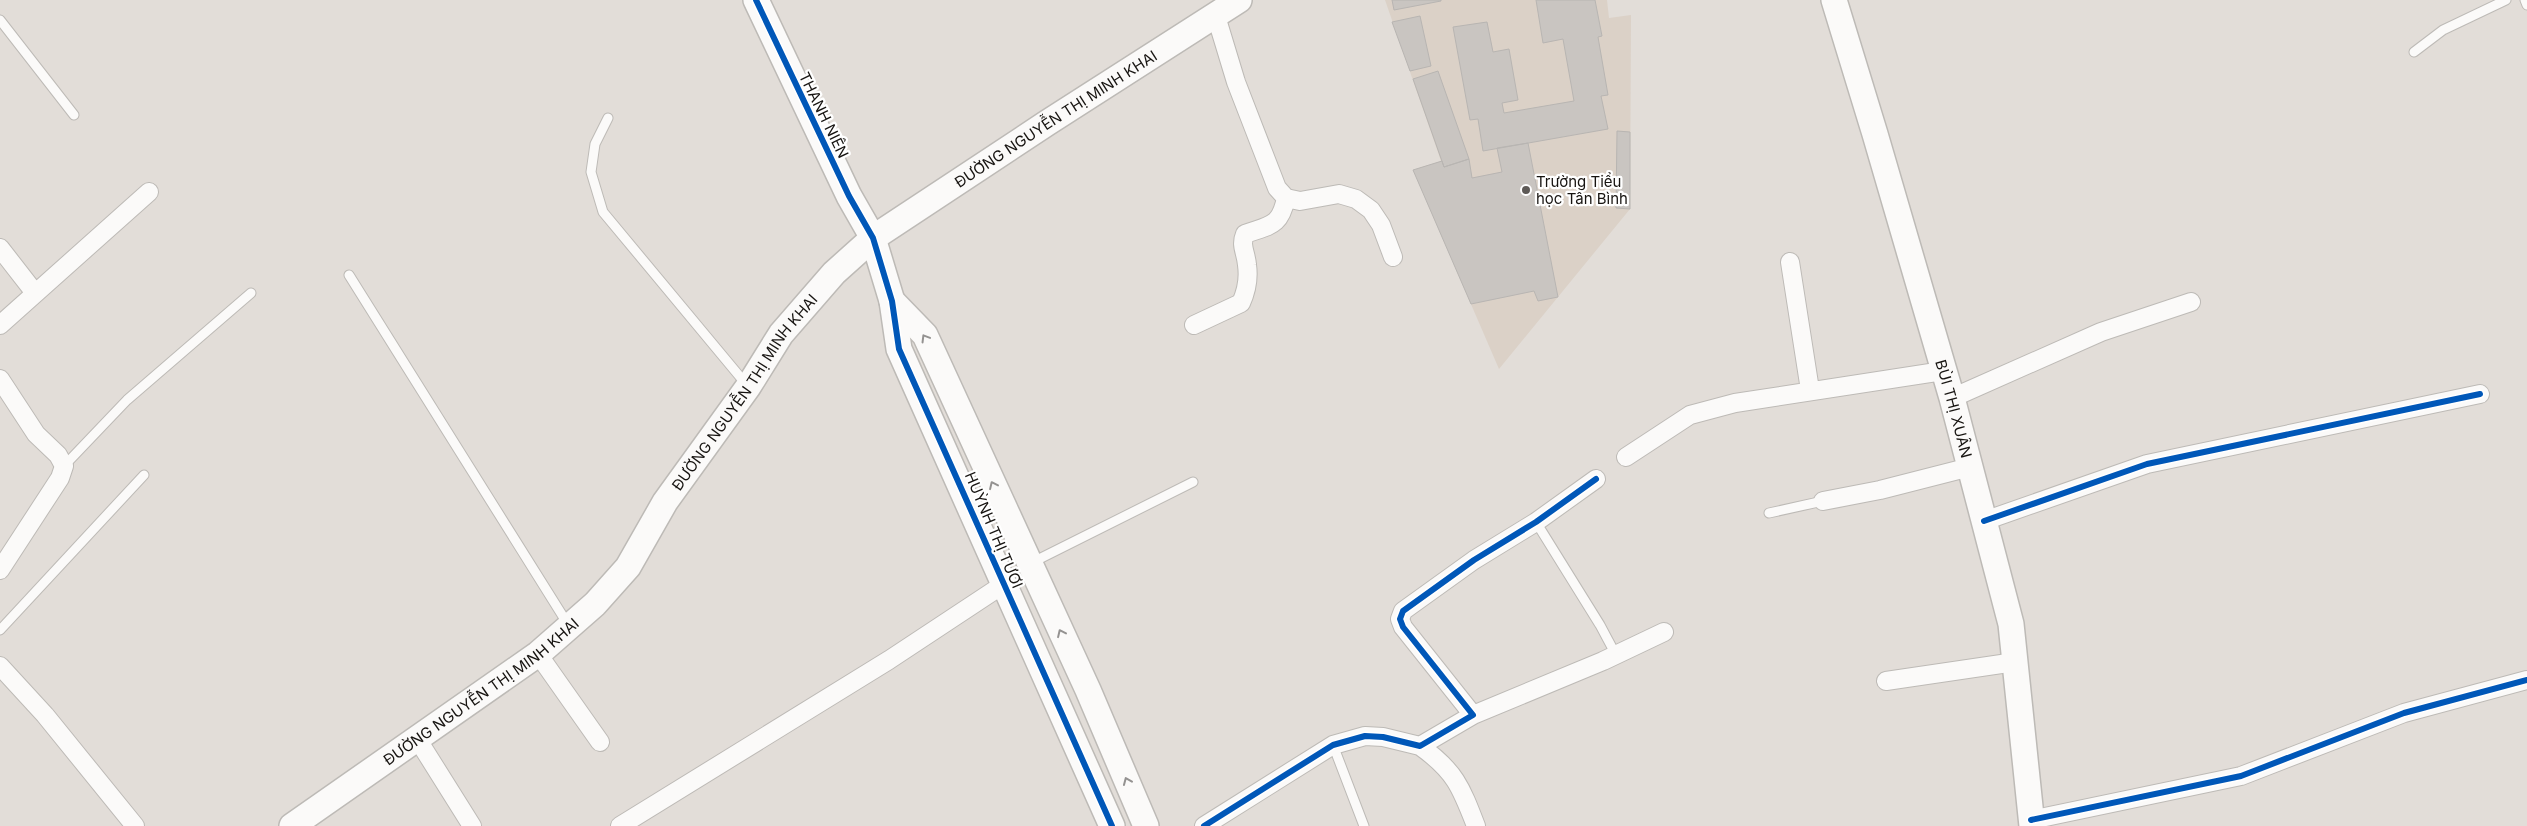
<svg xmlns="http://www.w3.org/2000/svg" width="2527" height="826" font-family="Inter,sans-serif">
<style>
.built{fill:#dbd1c7}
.building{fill:#c9c5c1;stroke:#b8b5b2}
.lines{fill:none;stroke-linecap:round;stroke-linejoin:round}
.lane-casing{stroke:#bdbab6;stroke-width:11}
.street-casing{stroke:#bdbab6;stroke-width:20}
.secondary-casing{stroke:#bdbab6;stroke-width:28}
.lane{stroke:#fbfaf9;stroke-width:9}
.street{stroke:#fbfaf9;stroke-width:18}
.secondary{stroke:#fbfaf9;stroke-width:25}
.cycleway-casing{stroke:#fff;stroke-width:9}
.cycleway{stroke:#0057b8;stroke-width:6}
.oneway{stroke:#949291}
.poi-dot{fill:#5e5a57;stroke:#fff;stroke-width:2}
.labels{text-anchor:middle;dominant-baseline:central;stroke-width:4.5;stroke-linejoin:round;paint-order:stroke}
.street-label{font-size:15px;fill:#171411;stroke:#fff}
.poi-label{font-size:15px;fill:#171411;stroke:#fff;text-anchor:start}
</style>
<rect width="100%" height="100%" fill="#e2ddd8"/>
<path class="built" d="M1385 0H1607L1609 18 1631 15 1630 209 1499 369 1413 170 1441 161Z"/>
<path class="building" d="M1392 0H1441V1L1394 10Z
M1536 0H1595L1602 36 1598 37 1608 95 1601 96 1608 129 1483 151 1478 119 1470 120 1453 27 1487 22 1493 52 1509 49 1518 100 1502 103 1504 113 1574 101 1563 39 1543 43Z
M1420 16 1431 66 1410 71 1392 22Z
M1438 71 1469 159 1444 167 1413 79Z
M1617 131 1630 132V209L1616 208Z
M1528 143 1558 297 1538 301 1534 291 1471 304 1413 170 1442 161 1444 167 1469 159 1472 178 1502 172 1497 148Z"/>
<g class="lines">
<defs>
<path id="lane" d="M2525 0 2527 5
M0 20 74 115
M2414 52 2443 30 2506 0
M608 118 595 144 591 172 603 212 746 384
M349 275 569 626
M64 466 127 400 251 293
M1769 513 1823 501
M1536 522 1600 625 1616 655
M1031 563 1193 482
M0 630 144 475
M1333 745 1364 826"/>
<path id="street" d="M1216 16 1236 82 1277 188 1286 198 1300 201 1339 194 1356 199 1371 210 1381 225 1393 257
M0 248 35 293
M1790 262 1810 390
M0 325 149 192
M1194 325 1241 303C1247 290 1249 279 1247 265 1246 252 1240 246 1245 234 1270 225 1280 227 1286 198
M0 379 36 434 58 455 64 466 60 478 0 570
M1952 398 2101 332 2191 302
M1626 457 1690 415 1735 403 1943 371
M1823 501 1880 490 1970 467
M1984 521 2147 464 2480 394
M538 654 600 742
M0 666 45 715 135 826
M1886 681 2015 662
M1473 715 1603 661 1664 632
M418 740 472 826
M1420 746C1455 771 1461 787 1476 826
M2031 820 2241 776 2404 713 2527 680
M620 826 889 660 1004 584
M1204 826 1333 745 1365 736 1383 737 1420 746 1473 715 1403 627 1400 619 1403 611 1474 560 1536 522 1596 479"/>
<g id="secondary">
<path d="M756 0 849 196 873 238 892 301 899 349 1112 826"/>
<path id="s1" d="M1834 0 1875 134 1952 398 2011 624 2032 826"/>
<path d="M892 301 925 335 1088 690 1146 826"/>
<path id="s2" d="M292 826 538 654 595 604 628 567 665 502 748 387 781 334 834 273 873 238 1047 123 1239 0"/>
</g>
</defs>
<use href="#lane" class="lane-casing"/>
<use href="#street" class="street-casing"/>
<use href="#secondary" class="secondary-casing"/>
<use href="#lane" class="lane"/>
<use href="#street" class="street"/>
<use href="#secondary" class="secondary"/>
<defs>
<path id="cycleway" d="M756 0 849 196 873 238 892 301 899 349 1112 826
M1984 521 2147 464 2480 394
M2031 820 2241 776 2404 713 2527 680
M1204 826 1333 745 1365 736 1383 737 1420 746 1473 715 1403 627 1400 619 1403 611 1474 560 1536 522 1596 479"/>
</defs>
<use href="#cycleway" class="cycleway-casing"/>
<use href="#cycleway" class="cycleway"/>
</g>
<defs><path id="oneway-chevron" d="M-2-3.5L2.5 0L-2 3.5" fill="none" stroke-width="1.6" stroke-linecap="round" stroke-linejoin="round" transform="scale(1.25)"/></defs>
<g class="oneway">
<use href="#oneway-chevron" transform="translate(925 338) rotate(-121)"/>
<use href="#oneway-chevron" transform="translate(993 485) rotate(-115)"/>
<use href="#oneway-chevron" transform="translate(1061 633) rotate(-115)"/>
<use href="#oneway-chevron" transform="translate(1127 781) rotate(-113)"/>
</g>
<circle class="poi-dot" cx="1526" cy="190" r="5"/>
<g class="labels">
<g class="street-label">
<text transform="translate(824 115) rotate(64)">THANH NIÊN</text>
<text stroke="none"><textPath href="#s2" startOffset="1056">ĐƯỜNG NGUYỄN THỊ MINH KHAI</textPath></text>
<text stroke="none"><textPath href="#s2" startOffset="636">ĐƯỜNG NGUYỄN THỊ MINH KHAI</textPath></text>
<text stroke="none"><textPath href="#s1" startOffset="426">BÙI THỊ XUÂN</textPath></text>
<text transform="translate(994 530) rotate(67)">HUỲNH THỊ TƯƠI</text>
<text stroke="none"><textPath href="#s2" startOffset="232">ĐƯỜNG NGUYỄN THỊ MINH KHAI</textPath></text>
</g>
<g class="poi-label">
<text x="1536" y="181">Trường Tiểu<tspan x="1536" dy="17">học Tân Bình</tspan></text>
</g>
</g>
</svg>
